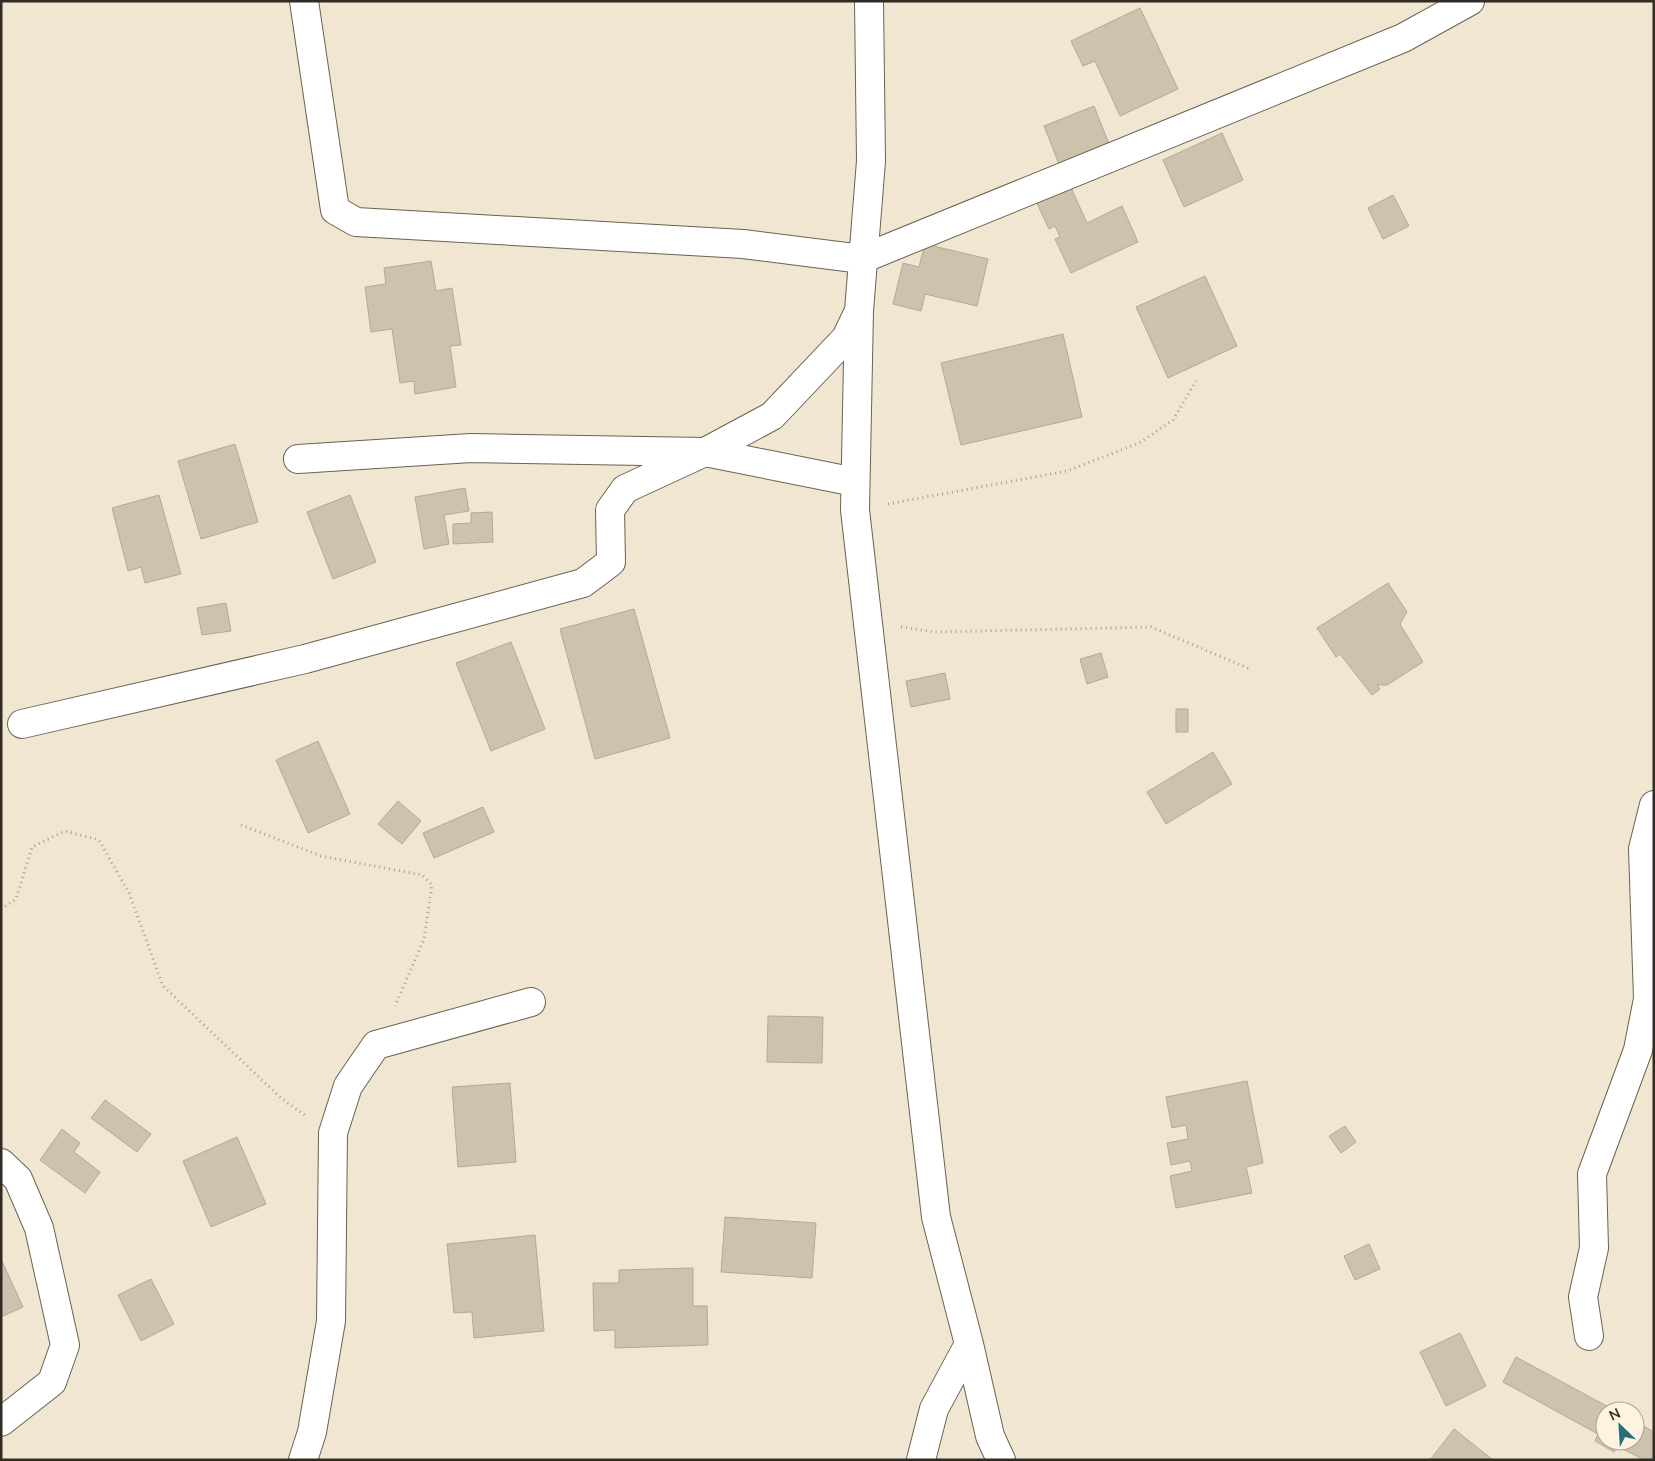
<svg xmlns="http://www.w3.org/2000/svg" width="1655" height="1461" font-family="'Nunito Sans',sans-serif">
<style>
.building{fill:#cdc2ae;stroke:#b3a996}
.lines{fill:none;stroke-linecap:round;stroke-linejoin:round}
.minor-casing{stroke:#6b6250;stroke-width:30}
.path{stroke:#a89f8f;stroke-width:3;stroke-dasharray:1 4;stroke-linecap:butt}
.minor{stroke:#fff;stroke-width:28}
</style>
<rect width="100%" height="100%" fill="#f1e6d1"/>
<path class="building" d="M1140 8 1178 89 1120 116 1095 61 1083 66 1071 41Z
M1094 106 1109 144 1059 164 1044 126Z
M1222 133 1243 180 1184 207 1163 160Z
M1069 183 1087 223 1122 206 1138 242 1071 273 1055 239 1060 237 1055 226 1049 229 1035 199Z
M1393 195 1409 226 1383 239 1368 208Z
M925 244 988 259 977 306 925 294 921 311 893 304 903 263 919 267Z
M431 261 436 291 452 288 461 345 450 346 456 387 415 394 414 381 400 383 392 329 371 332 365 287 386 284 384 268Z
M1205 276 1237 346 1168 378 1136 307Z
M1063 334 1082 417 961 445 941 363Z
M235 444 258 522 201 539 178 461Z
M465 488 469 511 444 515 449 544 424 549 415 497Z
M159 495 181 574 145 583 141 567 128 571 112 508Z
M350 495 376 562 333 579 307 512Z
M492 512 493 542 453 544V524L471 523V513Z
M1388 583 1407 612 1400 624 1423 662 1387 685H1377L1380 689 1372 695 1340 654 1336 657 1317 628Z
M226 603 231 631 202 635 197 608Z
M634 609 670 738 595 759 560 629Z
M511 642 545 729 491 751 456 663Z
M1101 653 1108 677 1087 684 1080 659Z
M945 673 950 699 911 707 906 681Z
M1176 709H1188V732H1176Z
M318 741 350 814 308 833 276 760Z
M1213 752 1232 784 1166 824 1147 792Z
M398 801 421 821 402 844 378 824Z
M483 807 494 832 434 858 423 833Z
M768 1016 823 1017 822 1063 767 1062Z
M1247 1081 1263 1163 1246 1167 1252 1193 1176 1208 1170 1176 1192 1171 1190 1161 1171 1165 1167 1143 1188 1139 1186 1125 1172 1128 1166 1097Z
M510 1083 516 1162 458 1167 452 1087Z
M105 1100 151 1134 137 1152 91 1118Z
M1345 1126 1356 1142 1341 1153 1329 1136Z
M62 1129 80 1143 74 1152 100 1172 85 1193 40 1160Z
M237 1137 266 1204 211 1227 183 1161Z
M725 1217 816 1223 812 1278 721 1272Z
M535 1235 544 1331 474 1338 472 1312 454 1313 447 1244Z
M1369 1244 1380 1269 1355 1280 1344 1256Z
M1 1259 23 1307 1 1317Z
M693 1268V1306H707L708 1345 615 1348V1330L594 1331 593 1283H619V1270Z
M151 1279 174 1324 141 1341 118 1295Z
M1460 1333 1486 1386 1446 1406 1420 1352Z
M1516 1357 1616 1411H1605V1441H1635V1421L1654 1432V1460H1644L1617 1446 1614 1452 1595 1441 1598 1434 1503 1382Z
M1454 1429 1493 1460H1430Z"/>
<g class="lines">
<defs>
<path id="minor" d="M304 1 335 210 356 222 743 244 862 259 1403 38 1470 1
M869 1 871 161 859 311 855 510 936 1217 969 1344 934 1409 921 1460
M298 459 471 448 705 452 855 482
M22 724 305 659 583 583 611 562 610 510 625 489 705 452 772 416 846 338 858 313
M1 1163 18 1179 39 1228 65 1345 52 1382 1 1422
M1589 1336 1583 1297 1594 1248 1592 1174 1638 1050 1648 999 1643 849 1654 805
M969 1344 990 1436 1001 1460
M303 1460 312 1432 331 1321 333 1133 348 1086 376 1045 531 1002"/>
</defs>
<use href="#minor" class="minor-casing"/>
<path class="path" d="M888 504 1067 471 1139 443 1173 420 1196 381
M901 627 935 632 1151 627 1250 669
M241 825 321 856 422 875 432 885 424 939 395 1006
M1 909 16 899 32 847 65 831 99 840 129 893 163 986 282 1099 306 1116"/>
<use href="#minor" class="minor"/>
</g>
<rect width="1655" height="1461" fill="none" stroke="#302c24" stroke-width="5"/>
<g transform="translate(1620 1426) rotate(335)"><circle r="24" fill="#fef3df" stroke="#aca394"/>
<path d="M0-4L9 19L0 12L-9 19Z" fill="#266e79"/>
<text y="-8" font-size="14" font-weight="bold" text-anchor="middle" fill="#302c24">N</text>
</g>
</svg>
